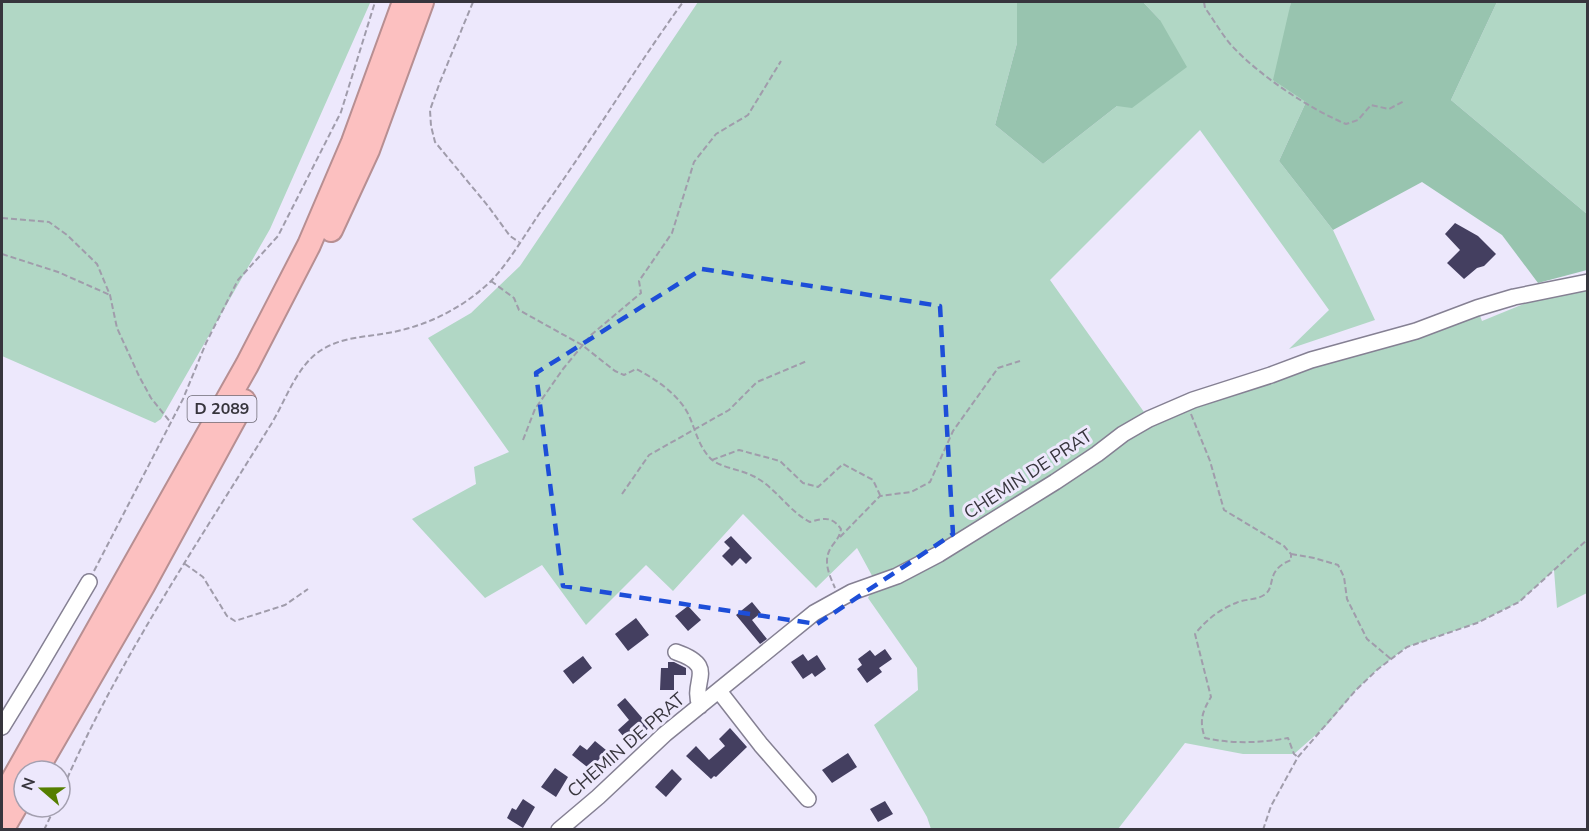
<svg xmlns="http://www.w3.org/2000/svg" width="1589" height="831" font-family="'Nunito Sans',sans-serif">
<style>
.green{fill:#b1d7c5}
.forest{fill:#98c4af}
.building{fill:#443f60}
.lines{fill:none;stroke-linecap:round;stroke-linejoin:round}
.minor-casing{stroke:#858093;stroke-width:18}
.highway-casing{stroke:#b78f92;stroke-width:26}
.path{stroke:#a09cab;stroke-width:2;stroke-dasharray:6 3;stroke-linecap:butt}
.minor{stroke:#fff;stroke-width:15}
.highway{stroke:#fcc0c0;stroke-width:22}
.marked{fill:none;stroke:#1d4ed8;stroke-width:4.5;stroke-dasharray:12 8;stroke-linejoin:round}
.labels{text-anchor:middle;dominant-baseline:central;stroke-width:6;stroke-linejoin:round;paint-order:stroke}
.shield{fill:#ede8fc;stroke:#6e6b76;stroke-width:1.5}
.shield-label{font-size:16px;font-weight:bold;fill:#37353d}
.street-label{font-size:18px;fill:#37353d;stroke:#ede8fc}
</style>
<rect width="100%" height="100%" fill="#ede8fc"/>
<path class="green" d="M2 2 370 3 270 229 161 419 155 423 2 356Z
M698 2H1017V43L995 125 1043 164 1117 106 1160 20 1143 2H1291L1287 26 1306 102 1279 161 1333 230 1375 320 1289 349 1329 310 1200 130 1050 280 1149 419 1477 308 1482 321 1587 278V593L1557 608 1554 570 1519 602 1477 623 1407 647 1378 669 1356 690 1327 725 1294 754H1243L1185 743 1118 829H931L927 817 874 725 918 690 917 668 868 598 876 583 857 548 816 588 743 514 673 591 646 565 586 625 542 565 485 598 412 519 476 484 474 467 509 452 428 338 471 313 520 266Z
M1497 2H1587V214L1451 100Z"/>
<path class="forest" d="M1017 2H1143L1160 20 1187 67 1132 108 1117 106 1043 164 995 125 1017 43Z
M1291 2H1497L1451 100 1587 214V270L1538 283 1502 235 1422 182 1333 230 1279 161 1306 102 1273 80Z"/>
<path class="building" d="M1455 223 1478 236 1496 254 1484 266 1477 268 1464 279 1447 263 1460 250 1445 234Z
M731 536 752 558 746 564 740 558 732 566 722 556 730 548 724 542Z
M752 602 761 613 752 620 767 639 760 644 736 615Z
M688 606 701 620 688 631 675 616Z
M636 618 649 635 628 651 615 634Z
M885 649 892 659 879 668 882 672 867 683 857 669 862 665 858 659 870 650 875 656Z
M803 654 808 661 817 655 826 669 815 677 812 673 803 679 791 662Z
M583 656 592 668 573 684 563 671Z
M668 662H674L686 668V675H674V690H660L661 668H668Z
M625 698 650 727 643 733 641 731 628 742 618 730 629 720 617 705Z
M730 728 747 747 716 777 714 776 711 779 686 756 696 746 709 760 725 746 719 739Z
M595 741 606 750 591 770 572 755 580 745 587 750Z
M848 753 857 767 832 783 822 770Z
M555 768 568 777 556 797 541 787Z
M672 769 682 779 666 797 655 787Z
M523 799 535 807 523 828 507 818 512 808 516 810Z
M885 801 893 814 878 822 870 809Z"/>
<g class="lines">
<defs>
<path id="minor" d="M676 652C719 667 690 680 700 706
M719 691 761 745 808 799
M2 727 37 670 89 582
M559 830 598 797 665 734 814 613 852 592 897 576 939 554 1055 482 1097 454 1123 434 1149 419 1193 400 1271 375 1311 360 1416 331 1477 308 1514 297 1588 282"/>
<path id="highway" d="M331 230 368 150 422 2
M36 771 143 586 244 401
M2 799 247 365 309 245 353 142 404 2
M2 830 24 792"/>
</defs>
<use href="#minor" class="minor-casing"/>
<use href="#highway" class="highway-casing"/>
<path class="path" d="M473 2 440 82 430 110 431 126 435 142 488 206 510 236 519 242
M1204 2 1205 8C1214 20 1222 35 1232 46 1260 76 1308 108 1346 124L1358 120 1371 105 1389 109 1404 101
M2 218 49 222 67 235 97 264 110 295 117 328 139 376 151 398 171 423
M2 254 58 272 110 295
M491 281 514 298 519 310 582 345 615 371 624 375 636 369C656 379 681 396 690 418 696 432 699 447 711 459 719 467 742 470 753 476 776 487 788 511 810 522 824 518 832 516 841 529 839 538 837 539 832 546 822 560 829 574 835 588
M1191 414 1210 461 1224 510 1284 546 1291 554V560C1264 571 1277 587 1264 595 1257 600 1244 599 1236 603 1220 609 1206 620 1195 634L1211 697C1202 712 1199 721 1205 738 1233 744 1260 743 1288 738L1294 754 1298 757
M523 440 535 409 563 369 591 335 641 293 639 281 672 233 694 162 716 134 748 115 781 61
M712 460 739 450 780 461 803 483 818 487 843 464 873 480 880 495
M622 494 649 455 729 410 757 382 807 361
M840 537 880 496 911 492 930 482 953 431 998 368 1020 361
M1291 554 1314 558 1338 565 1344 577 1347 599 1367 639 1391 659
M185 564 203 577 227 616 235 621 285 605 308 589
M94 571 183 399 206 343 238 280 278 236 341 112 375 2
M60 795C115 665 196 546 270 426 286 401 296 365 323 349 343 337 366 337 388 333 427 326 461 309 490 282 507 265 525 235 539 214 589 145 633 71 683 2
M44 830 55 807
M1263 830 1271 806 1298 757 1356 690 1378 669 1407 647 1477 623 1519 602 1588 539"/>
<use href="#minor" class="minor"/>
<use href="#highway" class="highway"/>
</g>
<path class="marked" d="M702 269 940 306 953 534 817 624 563 586 536 373Z"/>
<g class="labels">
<rect class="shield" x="187.5" y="396" width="69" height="26" rx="4.5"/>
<g class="shield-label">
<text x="222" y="409">D 2089</text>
</g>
<g class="street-label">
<text transform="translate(1028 474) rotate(-33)">CHEMIN DE PRAT</text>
<text transform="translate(626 745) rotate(-41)">CHEMIN DE PRAT</text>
</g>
</g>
<rect width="1589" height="831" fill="none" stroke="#37353d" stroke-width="6"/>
<g transform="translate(42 789) rotate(290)"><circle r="28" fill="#ede8fc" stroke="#a4a0b0" stroke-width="1.5"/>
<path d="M0-4.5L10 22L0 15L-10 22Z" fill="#557e00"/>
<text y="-9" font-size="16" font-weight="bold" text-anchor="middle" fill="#37353d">N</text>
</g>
</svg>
